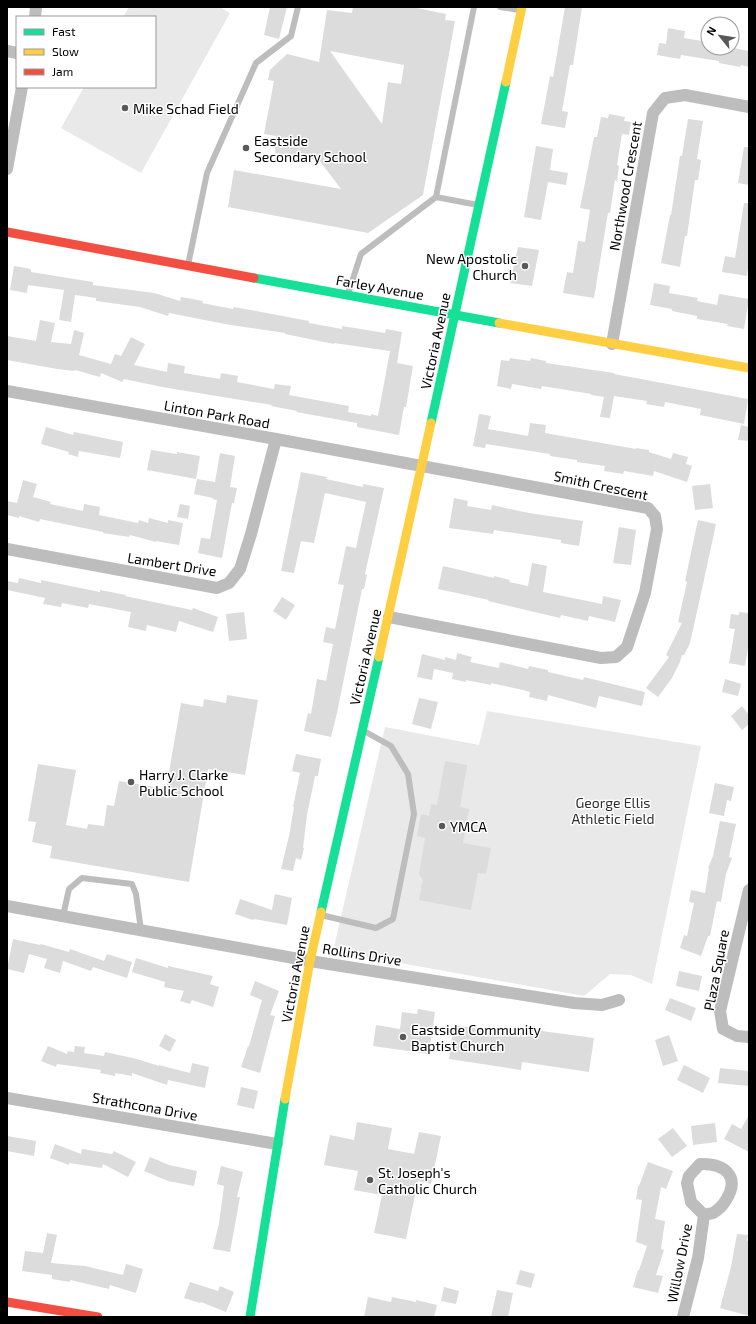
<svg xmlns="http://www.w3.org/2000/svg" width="756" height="1324" font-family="'Exo 2',sans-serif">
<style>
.green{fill:#e9e9e9}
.building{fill:#dcdcdc;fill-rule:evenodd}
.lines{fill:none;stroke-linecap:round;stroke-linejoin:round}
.lane{stroke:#bdbdbd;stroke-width:6}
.street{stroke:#bdbdbd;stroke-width:12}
.fast{stroke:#16e098;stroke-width:9}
.slow{stroke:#ffcf43;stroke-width:9}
.jam{stroke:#f24e42;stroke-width:9}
.poi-dot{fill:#595959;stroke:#fff;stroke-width:1.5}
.labels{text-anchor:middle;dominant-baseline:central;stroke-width:3;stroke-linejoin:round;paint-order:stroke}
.poi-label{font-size:14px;fill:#000;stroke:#fff;text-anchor:start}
.street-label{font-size:14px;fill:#000;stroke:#fff}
.park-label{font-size:14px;fill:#2e2e2e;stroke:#fff}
</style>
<rect width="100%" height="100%" fill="#fff"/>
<path class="green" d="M129 7H220L230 13 141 173 61 128 84 87H155V17H123Z
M487 711 701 746 652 984 631 975 610 974 584 996 333 951 385 727 479 745Z"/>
<path class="building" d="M270 7H287L279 39 264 35Z
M353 7H412L446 14 445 20 455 21 423 195 368 233 228 207 234 170 341 189 319 160 275 153 276 136 264 134 274 81 268 80 270 70 287 54 319 62 327 10 352 13ZM330 51 404 65 401 84 388 82 382 124Z
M565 7H582L573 65H570L562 111 568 112 565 128 541 124 550 76 553 77Z
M668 28 685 31 684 38 708 42V48H734L749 51V67L741 65 740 67 719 63V61L681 55 680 59 657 55 659 43 666 44Z
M609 114 625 117 624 121 631 122 629 135 622 134 617 165 619 166 617 181 615 180 610 213H608L594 298 563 293 567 272 573 273 578 241 585 242 590 210 580 208 594 137H597L601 117 608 118Z
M688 119 703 121 697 159 701 160 698 180H695L687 236H685L680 267 661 263 670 215H671L680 156H682Z
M536 146 553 149 550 170 568 173 566 185 548 182 541 220 524 217Z
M744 147H749V185L738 183Z
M744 203H749V261L747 276 722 272 725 256 735 258Z
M518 247 539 250 532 286 510 283Z
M14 266 31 269V272L93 282V285L154 293 180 301 181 297 203 301 202 303 233 309 234 307 256 311 309 321V323L342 329V326L385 333 386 329 402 332 397 363 413 366 406 407H404L399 435 357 427V423L296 412 297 411 271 406 272 405 162 387 124 379 122 382 101 373 100 377 75 370 74 371 57 369 7 360V336L36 341 40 320 55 323 51 342 71 344 74 330 84 333 79 355 111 364 115 354 121 356 131 337 145 344 134 365 167 372 168 363 185 366 184 373 220 379 221 373 238 376 237 382 274 389 275 384 291 386 289 395 349 406 348 412 371 416V414L378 416 390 351 334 343V344L285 334V333L225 324 169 313 168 316 140 307 96 301V298L75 295 71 322 59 320 64 290 28 285 27 293 10 290Z
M654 283 670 286 669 293 698 298 697 301 717 305 719 294 749 299 744 329 727 326 728 324 697 319V316L672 311V309L650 305Z
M510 358 530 361 531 358 546 361V363L614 373V374L748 399 744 424 700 415 701 409 665 402 664 407 646 404 647 401 614 396 610 418 600 417 604 397 591 395V394L542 386 541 389 512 384 511 389 497 386 501 360 509 361Z
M479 414 491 416 488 429 528 436 530 423 546 425 545 433 636 449V448L649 450V452L671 459 673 453 688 457 686 464 692 466 687 482 654 471 653 476 624 471 623 474 604 471 605 466 577 462V460L550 456V454L486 444 485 448 473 446Z
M741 425 749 427V441L738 440Z
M46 427 73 435 74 432 123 442 120 458 79 451 78 457 68 454 69 452 41 444Z
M151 450 177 454V452L200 456 196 479 147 470Z
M220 453 235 456 230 487 237 488 234 503H232L222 558 198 553 201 538 210 539 217 500 212 499 213 498 194 494 197 479 215 482Z
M301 472 327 477 326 479 363 487V484L384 488 365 574 367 575 364 589H362L337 713 331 737 304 731 308 713 311 714 317 679 326 681 333 644 323 642 326 627 335 629 344 585 338 584 346 546 356 548 366 502 325 493 314 543 301 541 294 573 281 571Z
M23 480 37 484 33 497 51 502 50 504 83 511 84 504 100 507 99 515 138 523 139 520 148 523 149 518 168 523V520L183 523 179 545 156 541V542L130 535 129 537 103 533V532L40 519 39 522 19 516V518L7 515V501L17 503Z
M710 484 713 508 695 510 692 486Z
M454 498 468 501 467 506 491 510 492 505 529 513 583 521 579 546 561 543V540L494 530 493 534 449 528Z
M180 504 190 506 188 519 177 517Z
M698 520 716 524 700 598 690 643 684 655H682L680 662 672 678 658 697 646 688 669 657 666 655 682 623 678 622 687 582 685 581Z
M619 527 636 530 631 565 613 563Z
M532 563 547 566 543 592 602 604 603 596 621 600 615 622 589 616 588 621 561 615 560 618 488 601 489 600 438 589 443 566 494 578V576L510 580 509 582 528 586Z
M19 578 41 583V580L100 592V590L126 595 125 596 192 610 193 608 218 617 213 632 179 621 176 632 147 625 146 631 128 627 131 612 89 604 88 608 62 603 61 607 43 604 45 598 7 590V581L18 583Z
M282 597 295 605 286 620 273 611Z
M244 612 247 639 229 641 226 614Z
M739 612 749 613V642L745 666 729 663 735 629 729 628 731 614 739 615Z
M457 653 472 657 470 662 499 668 500 662 528 669 529 666 548 670V672L583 680 584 677 645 692 642 706 599 696 596 708 548 695 547 701 529 697 530 692 523 690 491 683V685L466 680V682L452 679 453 673 434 669 432 680 417 677 422 654 445 660V657L456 660Z
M725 679 741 684 738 696 722 692Z
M227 695 258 700 245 775 208 769 189 882 50 858 52 846 32 842 36 822 28 821 38 764 76 770 66 825 87 829 88 824 104 826 107 805 114 806 119 781 166 789 181 703 203 707 204 699 226 703Z
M419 698 438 702 431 729 412 724Z
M742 706 749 715V724L742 730 731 716Z
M296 754 321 759 318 776H315L307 815 303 848H304L301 860 296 858 293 871 281 869 289 836 294 807H293L300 773 292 771Z
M445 761 467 765 460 807 469 809 463 843 491 848 486 874 478 873 471 910 419 900 423 880 419 874 425 838 417 836 421 814 429 816 431 804 437 805Z
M715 783 734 787 731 801 727 800 724 816 709 813Z
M720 821 736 824 729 857 732 858 726 874 721 902 717 901 710 936H708L701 956 680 948 684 935 687 936 694 903 689 902 691 890 705 893 709 868H708L713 856Z
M275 894 292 898 287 925 254 919 253 920 235 914 240 899 272 910Z
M13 939 40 945 41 944 69 952 70 949 104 961 107 954 132 962 127 978 93 967 91 971 63 961 60 973 44 968 47 959 29 954 24 973 7 969Z
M136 958 168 968V966L213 976 210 984 219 987 213 1007 192 1000 190 1004 180 1001 184 991 164 987 165 982 132 972Z
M679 971 702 976 699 991 676 986Z
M255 981 279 991 270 1015 275 1016 260 1073 241 1067 248 1046H249L262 1000 250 995Z
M670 998 696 1008 691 1021 665 1010Z
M418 1009 435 1012 429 1054 373 1046 376 1025 400 1029 402 1012 417 1014Z
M454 1025 526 1035 527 1029 594 1038 589 1072 522 1062 521 1070 449 1059Z
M165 1034 176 1040 170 1052 159 1046Z
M669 1035 678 1061 663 1066 655 1040Z
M48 1046 67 1054 68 1051 74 1052 75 1046 85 1047 84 1053 104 1056 105 1052 137 1059 159 1066V1065L190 1073 192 1063 209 1067 205 1088 168 1080 167 1085 132 1073V1076L115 1073V1076L100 1073 101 1070 57 1064 56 1067 41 1061Z
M684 1065 710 1078 703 1093 677 1080Z
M720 1068 749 1071V1086L718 1083Z
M241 1087 258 1091 254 1109 237 1105Z
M749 1115V1152L724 1139 732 1124 741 1129Z
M357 1122 392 1128 388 1149 414 1154 419 1132 441 1136 431 1184 418 1181 406 1239 374 1233 382 1195 354 1190 358 1171 324 1165 330 1135 354 1140Z
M715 1123 717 1142 693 1145 691 1126Z
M673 1128 687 1146 672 1157 658 1139Z
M7 1136 36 1141 34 1156 7 1151Z
M55 1144 81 1154 82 1149 112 1154 114 1151 136 1162 128 1177 103 1164 102 1168 69 1163V1165L50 1158Z
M150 1157 169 1165 197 1171 194 1186 168 1181 144 1171Z
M648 1162 673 1171 666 1189 661 1187 655 1219 665 1221 661 1249 664 1250 656 1275 663 1276 658 1293 633 1287 638 1270H639L647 1246 636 1242 642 1200 636 1199 638 1186H639Z
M221 1166 243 1172 237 1197H240L230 1252 213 1249 219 1223 224 1186 217 1184Z
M47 1233 57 1235 51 1263 85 1266 123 1275 126 1264 143 1269 136 1293 110 1285 109 1289 70 1280V1282L52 1279V1275L22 1271 25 1251 43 1253Z
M737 1234 748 1235 747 1241H749V1316L720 1308 731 1267Z
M520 1270 535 1274 531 1288 516 1284Z
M190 1282 218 1291 220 1286 234 1292 226 1312 201 1302 200 1303 184 1298Z
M444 1287 459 1291 456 1304 441 1301Z
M497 1290 513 1293 508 1317H491Z
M368 1297 391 1302 392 1297 416 1302V1300L437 1305 434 1317H364Z"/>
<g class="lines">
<path class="lane" d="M500 7 519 10
M436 197 474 7
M188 265 207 173 256 63 291 36 298 7
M348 294 361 254 436 197 478 205
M321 915 376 928 393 919 414 814 408 774 391 746 364 731
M63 916 69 889 82 878 132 884 136 894 141 930"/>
<path class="street" d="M35 17 36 7
M7 51 17 53
M7 169 22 87
M612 344 653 113 665 98 685 95 749 107
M7 391 276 439 648 508 655 516 657 529 645 593 627 647 616 657 601 658 389 617
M7 549 217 588 229 583 240 569 251 534 276 439
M749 890 720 1011 723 1029 737 1036 749 1037
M7 906 310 961 574 1003 602 1005 619 1000
M7 1098 277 1144
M700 1164C724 1163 741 1176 726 1200 723 1205 718 1210 713 1213 710 1214 706 1214 704 1215L691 1202 687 1183 689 1176Z
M683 1317 698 1258 704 1215"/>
<path class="fast" d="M254 278 499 323
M431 423 506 82
M321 912 379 657
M250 1317 285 1099"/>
<path class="slow" d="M506 82 522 7
M499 323 749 368
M379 657 431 423
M285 1099 310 961 321 912"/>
<path class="jam" d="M7 232 254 278
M7 1302 98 1317"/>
</g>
<g class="poi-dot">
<circle cx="125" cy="108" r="4"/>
<circle cx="246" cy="148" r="4"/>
<circle cx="525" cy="266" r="4"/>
<circle cx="131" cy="782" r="4"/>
<circle cx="442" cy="826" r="4"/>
<circle cx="403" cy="1037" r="4"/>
<circle cx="370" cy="1180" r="4"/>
</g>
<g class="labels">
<g class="poi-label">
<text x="133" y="108">Mike Schad Field</text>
<text x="254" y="140">Eastside<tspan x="254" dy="16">Secondary School</tspan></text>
<text x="517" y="258" text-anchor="end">New Apostolic<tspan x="517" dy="16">Church</tspan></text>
<text x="139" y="774">Harry J. Clarke<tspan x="139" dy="16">Public School</tspan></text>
<text x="450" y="826">YMCA</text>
<text x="411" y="1029">Eastside Community<tspan x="411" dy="16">Baptist Church</tspan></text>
<text x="378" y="1172">St. Joseph's<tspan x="378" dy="16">Catholic Church</tspan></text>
</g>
<g class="street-label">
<text transform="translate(625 186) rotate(-80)">Northwood Crescent</text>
<text transform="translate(380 287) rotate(10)">Farley Avenue</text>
<text transform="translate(435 341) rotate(-78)">Victoria Avenue</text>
<text transform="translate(217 414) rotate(10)">Linton Park Road</text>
<text transform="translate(601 485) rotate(12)">Smith Crescent</text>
<text transform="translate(172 564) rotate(9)">Lambert Drive</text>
<text transform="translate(365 657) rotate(-77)">Victoria Avenue</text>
<text transform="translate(362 954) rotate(9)">Rollins Drive</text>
<text transform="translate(716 970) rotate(-79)">Plaza Square</text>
<text transform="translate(295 974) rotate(-79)">Victoria Avenue</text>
<text transform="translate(145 1106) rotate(10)">Strathcona Drive</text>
<text transform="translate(679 1263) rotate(-79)">Willow Drive</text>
</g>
<g class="park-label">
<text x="613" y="802">George Ellis<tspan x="613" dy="16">Athletic Field</tspan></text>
</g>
</g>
<rect width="756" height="1324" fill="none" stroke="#000000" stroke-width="16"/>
<rect x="16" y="16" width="140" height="72" fill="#ffffff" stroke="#999999"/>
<rect x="24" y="29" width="20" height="6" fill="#16e098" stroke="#999999"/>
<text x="52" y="36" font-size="12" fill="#000000">Fast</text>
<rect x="24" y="49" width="20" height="6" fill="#ffcf43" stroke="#999999"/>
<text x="52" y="56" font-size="12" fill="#000000">Slow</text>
<rect x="24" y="69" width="20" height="6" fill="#f24e42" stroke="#999999"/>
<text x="52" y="76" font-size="12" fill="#000000">Jam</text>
<g transform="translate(720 36) rotate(300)"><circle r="19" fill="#ffffff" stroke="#999999"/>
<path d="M0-3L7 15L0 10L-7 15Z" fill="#595959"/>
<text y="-6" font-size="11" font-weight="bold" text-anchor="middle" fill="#000000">N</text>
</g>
</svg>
